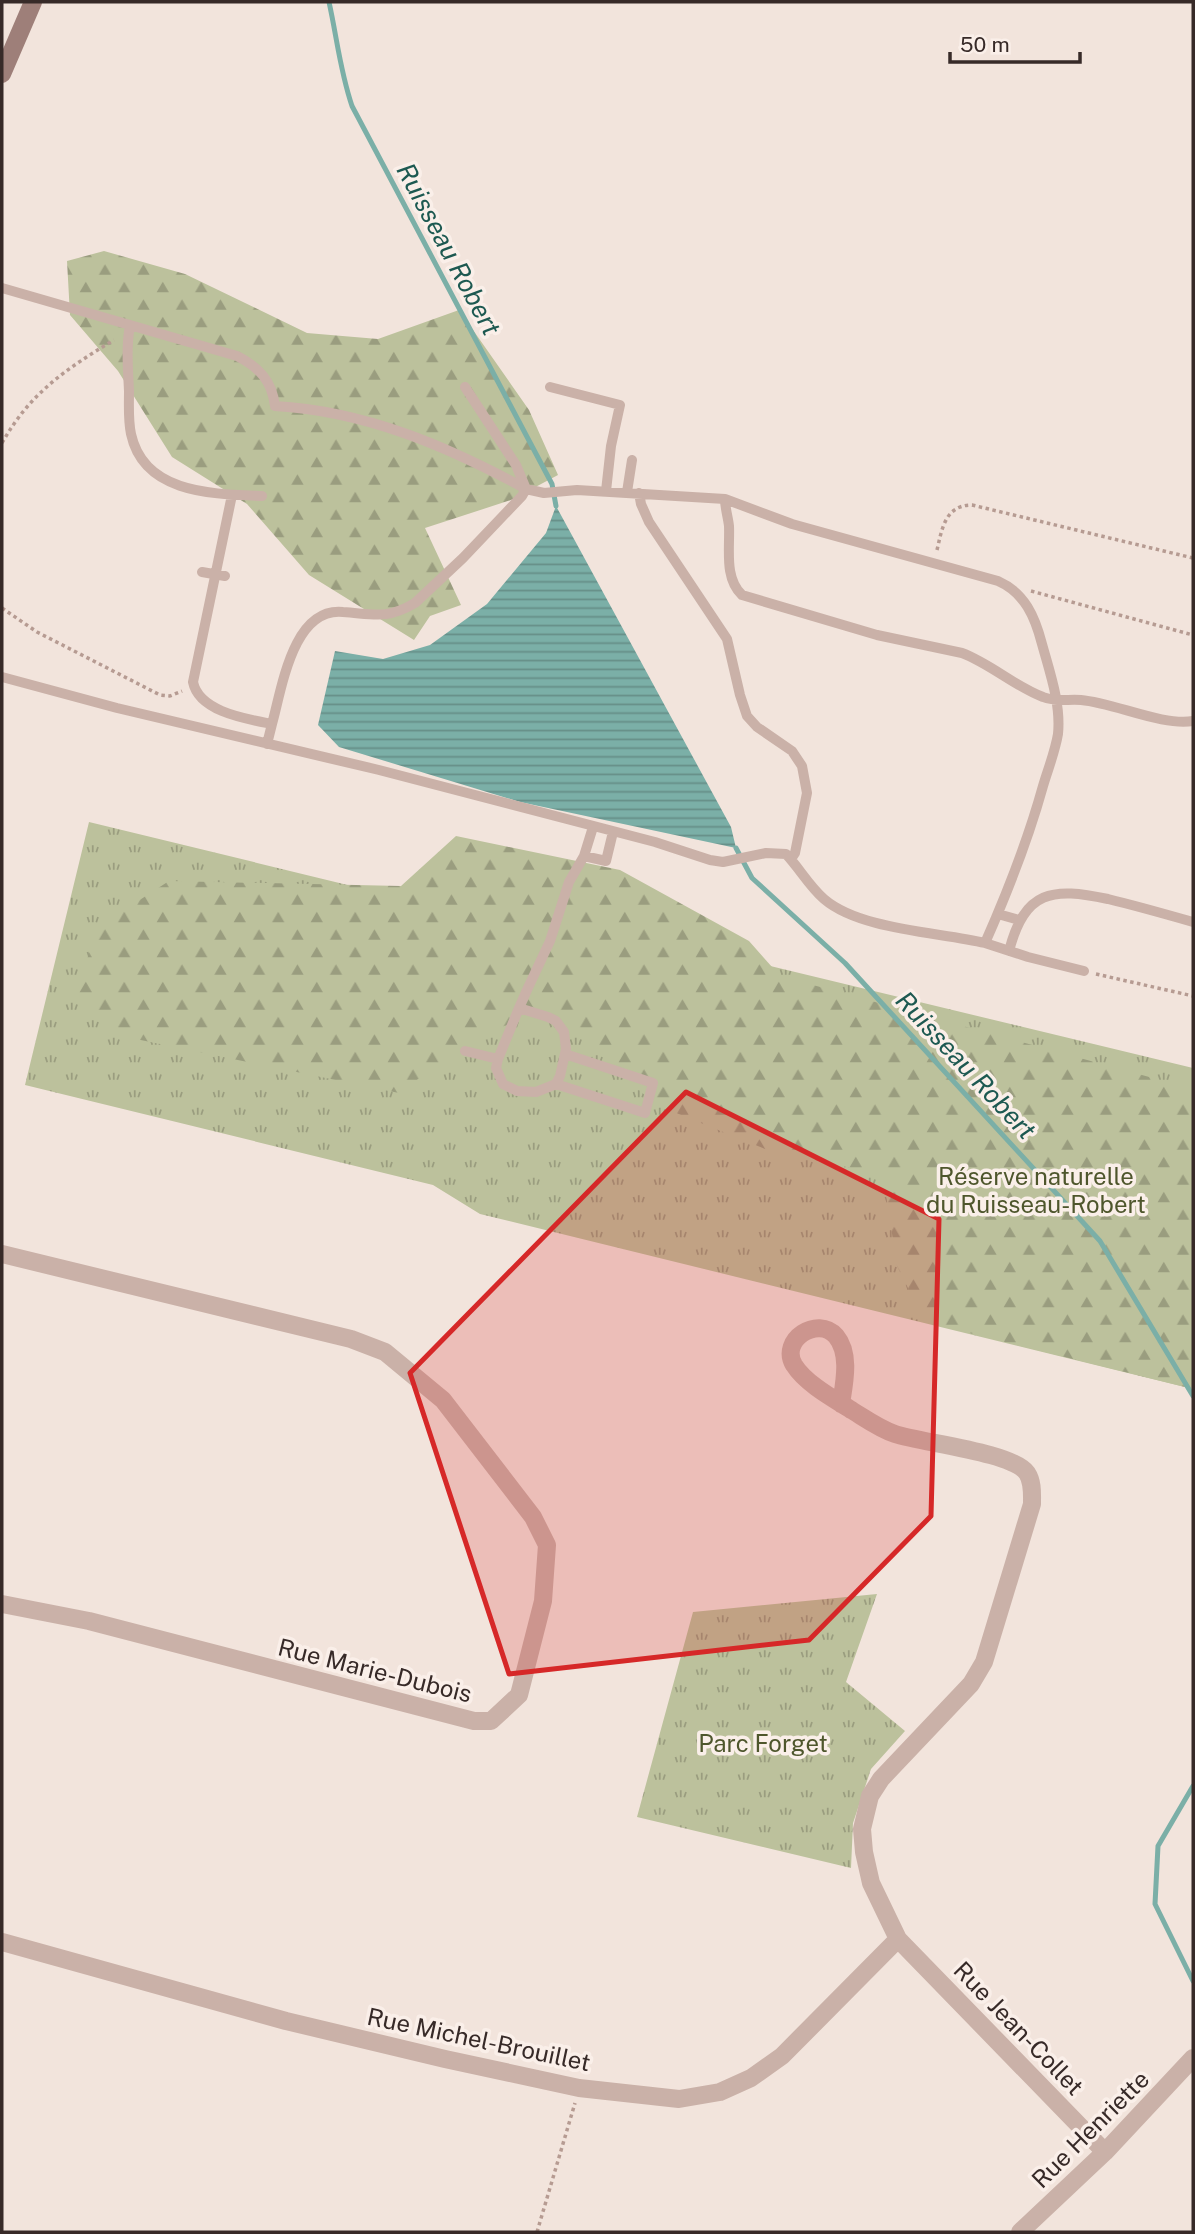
<svg xmlns="http://www.w3.org/2000/svg" width="1195" height="2234" font-family="'Public Sans',sans-serif">
<style>
.grass{fill:url(#grass-tufts)}
.forest{fill:url(#forest-firs)}
.water{fill:url(#water-rules)}
.lines{fill:none;stroke-linecap:round;stroke-linejoin:round}
.stream{stroke:#7bafa7;stroke-width:5}
.path{stroke:#b69b92;stroke-width:3.5;stroke-dasharray:3.5 3.5;stroke-linecap:butt}
.lane{stroke:#cab1a8;stroke-width:10}
.street{stroke:#cab1a8;stroke-width:18}
.secondary{stroke:#9e7f79;stroke-width:18}
.marked{fill:#d62828;fill-opacity:0.2;stroke:#d62828;stroke-width:5;stroke-linejoin:round}
.labels{text-anchor:middle;dominant-baseline:central;stroke-width:7;stroke-linejoin:round;paint-order:stroke}
.park-label{font-size:24px;fill:#4e562c;stroke:#faefe9}
.street-label{font-size:24px;fill:#372a28;stroke:#faefe9}
.water-label{font-size:26px;font-style:italic;fill:#1d5951;stroke:#faefe9}
</style>
<defs>
<pattern id="grass-tufts" width="24" height="20" patternUnits="userSpaceOnUse" patternTransform="scale(1.75)"><rect width="24" height="20" fill="#bcc19c"/><path d="M3 7l-1-3M5 7V3M7 7l1-3M15 17l-1-3M17 17v-4M19 17l1-3" fill="none" stroke="#9a9d7f"/></pattern>
<pattern id="forest-firs" width="22" height="20" patternUnits="userSpaceOnUse" patternTransform="scale(1.75)"><rect width="22" height="20" fill="#bcc19c"/><path d="M5 1l3.5 6h-7zM16 11l3.5 6h-7z" fill="#9a9d7f"/></pattern>
<pattern id="water-rules" width="6" height="5" patternUnits="userSpaceOnUse" patternTransform="scale(1.75)"><rect width="6" height="5" fill="#7bafa7"/><path d="M0 2.5h6" fill="none" stroke="#668f88"/></pattern>
</defs>
<rect width="100%" height="100%" fill="#f2e4dc"/>
<path class="grass" d="M89 822 640 956 646 936 1193 1068V1389L480 1214 433 1185 25 1085Z
M877 1594 846 1682 905 1731 871 1769 853 1823 851 1868 637 1817 693 1612Z"/>
<path class="forest" d="M104 251 185 274 307 333 378 339 459 310 529 410 558 475 511 500 425 528 461 605 430 616 414 640 309 575 247 504 172 457 118 371 70 315 67 261Z
M456 836 620 870 749 941 780 976 1193 1089V1389L925 1322 897 1266 883 1175 765 1149 654 1104 554 1009 478 1035 399 1093 131 1038 75 994 98 927 169 881 401 886Z"/>
<path class="water" d="M556 506 731 827 736 848 520 802 339 747 318 725 335 651 383 659 430 645 487 604 546 533Z"/>
<g class="lines">
<path class="stream" d="M329 2C337 38 340 71 352 106L552 484 556 506
M736 848 752 878 845 963 1100 1241 1193 1396
M1193 1786 1158 1846 1155 1904 1193 1981"/>
<path class="path" d="M2 443C30 393 66 369 114 340
M937 550C942 529 945 505 972 505L1193 558
M1031 591 1193 635
M2 608 37 632 160 695 170 696 182 691
M1096 974 1193 996
M537 2232 575 2103"/>
<path class="lane" d="M2 288 237 356C259 367 272 381 275 406 365 411 447 446 526 489L544 493 577 490 725 499 792 524 998 581C1025 593 1035 617 1042 644 1050 673 1061 704 1058 734 1055 752 1048 769 1043 786 1028 840 1008 891 985 943 939 932 860 930 824 899 809 886 800 869 786 854L766 853 723 862 710 860 655 842 379 770 117 708 2 677
M130 325C126 347 128 369 129 391 129 405 128 420 131 434 144 494 213 494 262 496
M550 387 620 405 611 446 606 491
M627 492 632 460
M639 493 641 504 649 522 727 639 740 695 747 716 757 727 792 751 802 766 807 793 795 853 791 859
M232 495 193 682C199 712 247 719 272 724L267 744
M725 499C725 508 728 517 729 526 730 549 724 578 742 595L877 635 962 653C991 664 1014 686 1043 697 1055 702 1068 699 1081 700 1115 703 1161 726 1193 721
M202 572 225 576
M272 724C282 688 293 607 343 612 374 614 386 620 415 603L463 558 522 496 526 489 516 465 465 387
M584 856 606 861 613 832
M998 914 1019 920
M985 943 1028 957 1084 971
M1009 951C1025 890 1052 887 1108 899 1137 906 1165 914 1193 922
M519 1008 548 1017 556 1021 564 1032 566 1049 560 1076 556 1084 536 1092 517 1091 503 1084 496 1068 498 1059 519 1008 527 990 550 941 569 882 584 856 593 827
M465 1051 498 1059
M556 1084 645 1113 653 1083 565 1054"/>
<path class="street" d="M2 1254 351 1339 385 1352 443 1400 533 1517 547 1545 543 1601 519 1695 491 1721H474L89 1621 2 1604
M841 1404C844 1384 851 1354 836 1336 818 1315 779 1340 794 1365 806 1384 834 1399 853 1411 866 1419 880 1429 895 1434 922 1443 1012 1452 1027 1473 1033 1482 1032 1494 1032 1504L984 1662 971 1684 881 1779 870 1796 862 1829 864 1852 871 1883 898 1939 1105 2152
M2 1942 286 2021 445 2059 579 2088 679 2099 720 2092 751 2078 782 2056 898 1939
M1020 2232 1105 2152 1193 2058"/>
<path class="secondary" d="M2 74 33 2"/>
</g>
<path class="marked" d="M686 1092 939 1219 931 1516 809 1640 509 1674 410 1373Z"/>
<g class="labels">
<g class="park-label">
<text x="1036" y="1176">Réserve naturelle<tspan x="1036" dy="28">du Ruisseau-Robert</tspan></text>
<text x="763" y="1743">Parc Forget</text>
</g>
<g class="street-label">
<text transform="translate(375 1670) rotate(14)">Rue Marie-Dubois</text>
<text transform="translate(1019 2028) rotate(46)">Rue Jean-Collet</text>
<text transform="translate(479 2039) rotate(12)">Rue Michel-Brouillet</text>
<text transform="translate(1090 2129) rotate(-45)">Rue Henriette</text>
</g>
<g class="water-label">
<text transform="translate(449 249) rotate(62)">Ruisseau Robert</text>
<text transform="translate(966 1065) rotate(47)">Ruisseau Robert</text>
</g>
</g>
<rect width="1195" height="2234" fill="none" stroke="#372a28" stroke-width="7"/>
<path d="M950 52v10h130v-10" fill="none" stroke="#372a28" stroke-width="3.5"/>
<text x="960" y="52" font-size="21" fill="#372a28" stroke="#faefe9" stroke-width="5" paint-order="stroke">50 m</text>
</svg>
